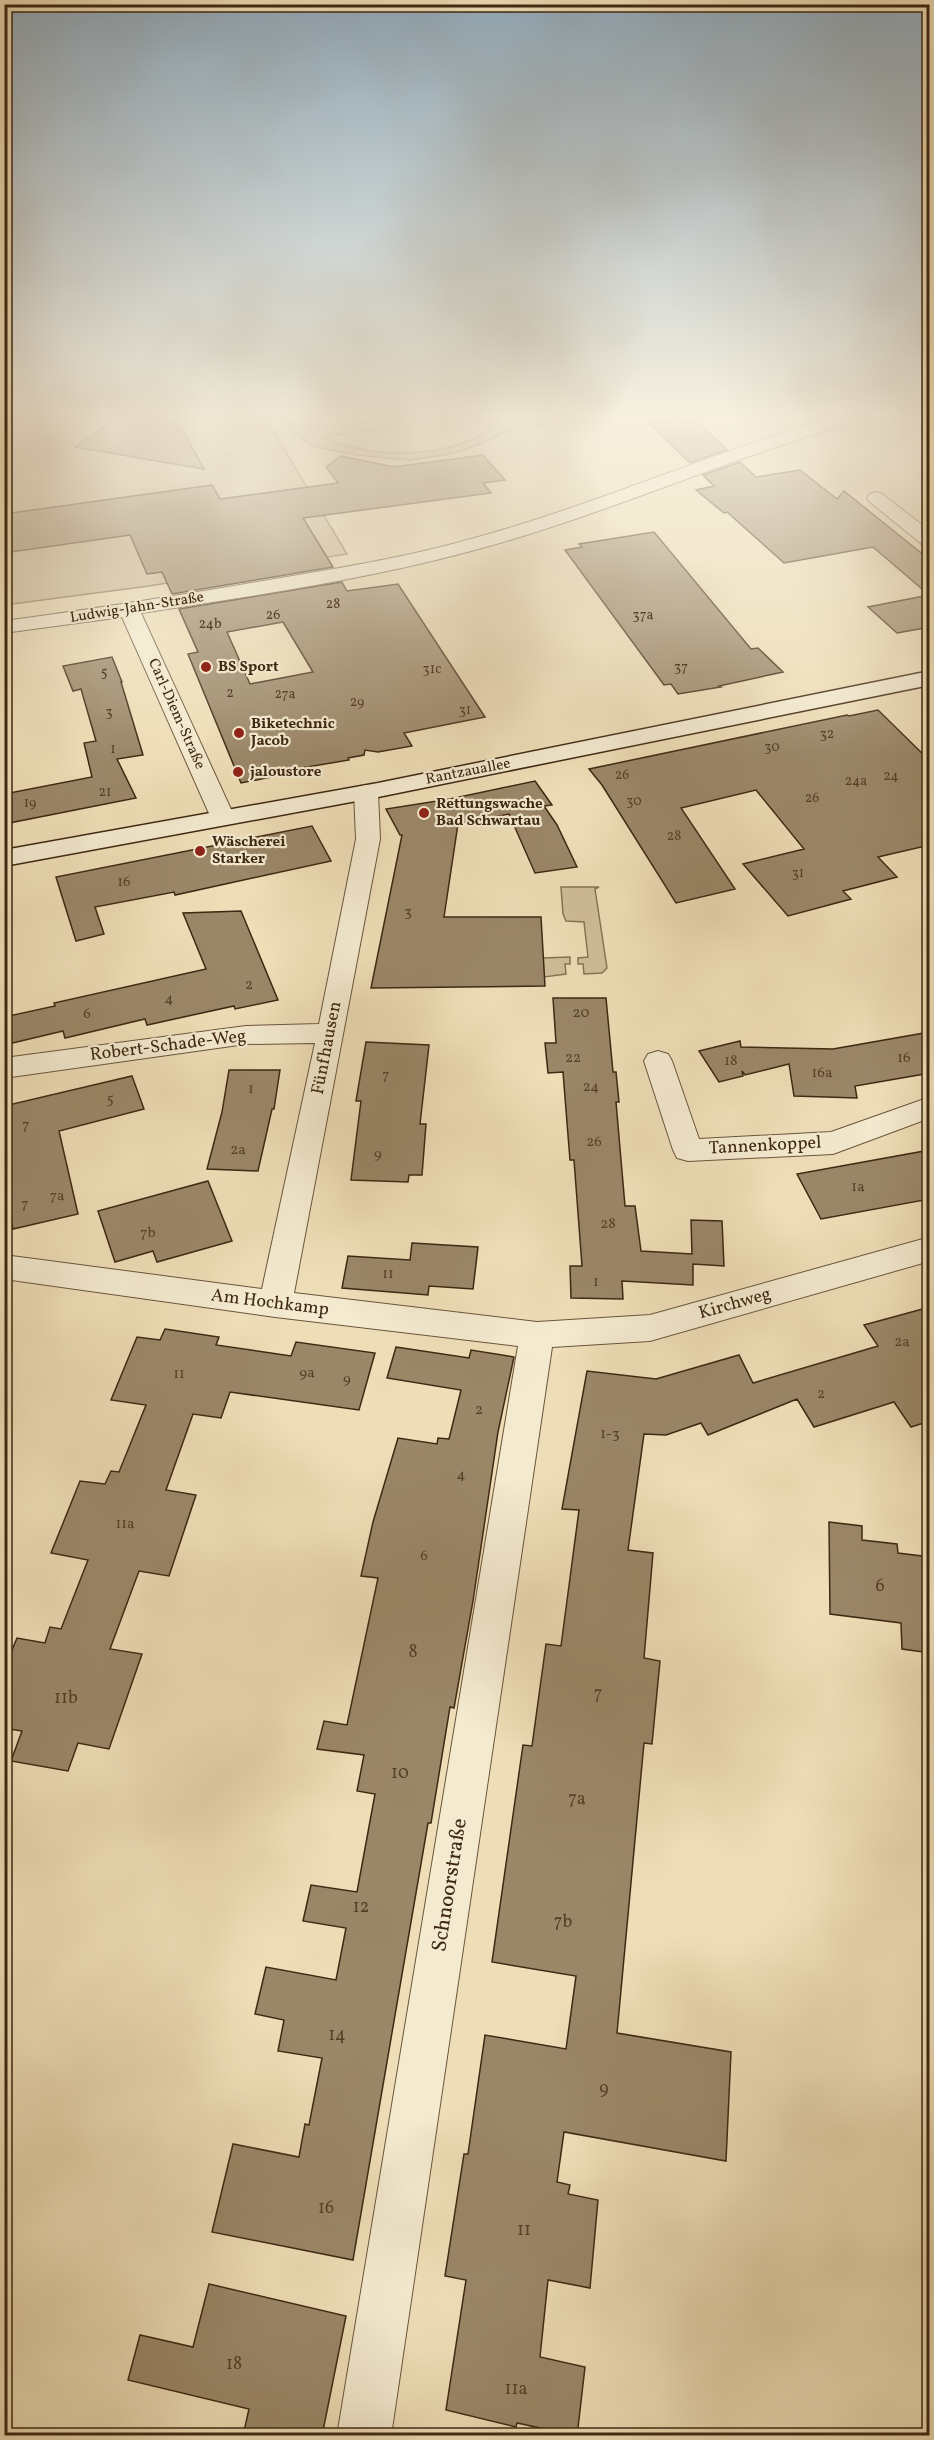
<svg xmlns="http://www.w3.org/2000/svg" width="934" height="2440" font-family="Vollkorn,serif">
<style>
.green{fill:#d0bf9b;stroke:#877456;stroke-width:1.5}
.building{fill:#9a8768;stroke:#3e2812;stroke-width:1.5;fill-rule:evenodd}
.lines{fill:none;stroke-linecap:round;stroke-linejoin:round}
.street-casing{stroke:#6a563b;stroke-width:2}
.secondary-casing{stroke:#3e2812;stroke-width:3}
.street{fill:#f4ead0;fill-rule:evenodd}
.secondary{fill:#f4ead0;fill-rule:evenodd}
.poi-dot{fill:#8f2418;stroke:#f4ead0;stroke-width:2}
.labels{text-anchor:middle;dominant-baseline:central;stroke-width:4.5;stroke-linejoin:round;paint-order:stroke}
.far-number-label{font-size:14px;fill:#554028}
.far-street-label{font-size:15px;fill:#3e2812;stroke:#f4ead0}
.far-poi-label{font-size:15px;font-weight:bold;fill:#3e2812;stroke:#f4ead0;text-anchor:start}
.number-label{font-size:15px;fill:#554028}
.street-label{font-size:18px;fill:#3e2812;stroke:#f4ead0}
.near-number-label{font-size:18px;fill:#554028}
.near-street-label{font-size:21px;fill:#3e2812;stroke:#f4ead0}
</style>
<rect width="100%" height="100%" fill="#eedeb7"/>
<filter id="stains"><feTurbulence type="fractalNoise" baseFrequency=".00333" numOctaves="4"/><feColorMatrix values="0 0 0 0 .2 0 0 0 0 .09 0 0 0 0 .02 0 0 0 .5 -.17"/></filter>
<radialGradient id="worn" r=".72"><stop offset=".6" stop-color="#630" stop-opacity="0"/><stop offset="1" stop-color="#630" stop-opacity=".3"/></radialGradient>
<path class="green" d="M5 415H264L347 554 149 586 5 605Z
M283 415H492L323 437C371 461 469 461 503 415H534L544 426 505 431 489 440 467 449 449 454 410 460 357 455 312 446 294 433Z
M561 887H599L595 889 607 968 602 973 584 974 583 964H578V958L588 957 584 922 566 921 563 914Z
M570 957V964H565L566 974 544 977 543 958Z"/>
<path class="building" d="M690 415 727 450 690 463 647 421Z
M145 417 178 422 204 469 75 447 109 423Z
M483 455 505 480 483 483 491 493 303 518 333 567 172 594 162 572 147 574 130 535 4 553V514L212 485 220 499 338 483 326 467 341 456 394 467Z
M740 462 756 477 800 470 837 499 844 491 930 560V627L897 633 868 607 929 595 873 547 784 563 727 512 724 513 696 490 714 486 703 475Z
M654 532 751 649 758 648 783 672 719 686 721 687 678 694 671 684 664 685 565 550 582 547 579 544Z
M342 582 347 591 398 584 485 717 404 733 412 746 378 752 365 750 364 755 348 758 349 760 289 770 291 773 241 783 188 654 198 652 179 609ZM283 622 313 672 250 684 227 632Z
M112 657 122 682H121L143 755 117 759 136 798 4 824V794L92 777 84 743 96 741 81 689 73 691 63 666Z
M878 710 930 761V845L878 857 897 877 843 891 851 899 788 916 743 864 804 849 756 790 681 808 735 889 676 903 602 785 589 769 847 715 849 716Z
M535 781 552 805 544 806 557 825 577 867 535 873 509 814 458 824 444 917H541L545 986 371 988 402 835H400L386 809 450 799Z
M312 826 331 861 175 895 174 892 95 907 104 934 76 941 56 877Z
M241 911 278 1000 235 1009 234 1006 147 1025 145 1019 65 1038 63 1031 4 1045V1017L55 1006 54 1003 206 969 183 913Z
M553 998H606L613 1072H616L619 1102H616L625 1206H635L641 1251 692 1254 691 1220 722 1221 724 1266 693 1264V1285L622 1281 623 1299 571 1298 570 1266H582L574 1160H570L563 1072 548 1073 545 1043H556Z
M930 1032V1073L855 1086 857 1098 794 1096 789 1064 745 1075 742 1071 743 1076 719 1082 699 1051 740 1041 741 1047 833 1049Z
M366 1042 429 1045 420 1124H426L422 1175H409L408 1182 351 1180 361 1101H356Z
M229 1070H280L274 1109H272L258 1171 207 1169 222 1112Z
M132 1076 144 1109 59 1131 78 1214 13 1229 4 1184V1106Z
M930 1150V1199L821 1219 797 1174Z
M208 1181 232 1241 157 1262 153 1251 115 1262 98 1211Z
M412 1243 478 1247 473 1289 429 1286 428 1295 342 1288 348 1256 410 1260Z
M930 1307V1421L911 1427 894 1402 814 1427 797 1399 708 1435 701 1423 666 1435 644 1434 628 1550 653 1553 644 1658 660 1661 652 1744 644 1743 617 2033 731 2052 726 2161 564 2132 557 2182 570 2185 568 2194 598 2200 590 2288 548 2280 540 2357 585 2367 577 2436 517 2423 516 2427 446 2410 466 2280 445 2276 464 2154H468L485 2035 566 2049 576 1976 492 1962 523 1745 532 1746 546 1644 561 1646 579 1510 562 1509 587 1371 656 1379 739 1355 753 1383 878 1346 864 1325Z
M165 1329 219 1337 216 1345 291 1356 296 1342 375 1353 359 1410 230 1392 221 1418 193 1414 166 1490 196 1495 169 1576 139 1571 110 1649 142 1654 109 1749 78 1743 68 1771 11 1761 22 1731 4 1728V1669L17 1638 45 1643 50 1627 61 1629 88 1560 51 1553 80 1481 105 1484 111 1471 119 1472 146 1405 111 1400 137 1337 160 1340Z
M396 1347 469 1358 471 1350 514 1357 498 1432 473 1601 454 1708 450 1707 431 1823H428L353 2260 212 2232 233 2144 299 2157 305 2124 309 2125 322 2058 278 2051 284 2020 255 2014 266 1967 336 1980 346 1928 303 1921 311 1885 357 1892 375 1794 357 1791 364 1755 317 1749 324 1721 347 1725 378 1578 361 1576 373 1522 398 1438 437 1444 438 1438 449 1439 461 1390 387 1378Z
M829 1522 862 1526V1540L897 1544 898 1553 930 1557V1653L902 1649 901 1623 830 1614Z
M209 2284 346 2316 322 2436H243L249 2409 128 2380 140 2335 193 2347Z"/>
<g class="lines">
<defs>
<path id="street" d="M839 415H864L862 419C737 456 618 509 493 545 378 578 258 595 141 613L235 818 232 823 223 825 214 823 211 818 122 617 4 633V621C93 609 181 595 269 580 339 568 410 557 478 537 600 503 717 451 839 415Z
M876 492 882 494 930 531V547L923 545 870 502 867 498 870 494Z
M366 785 374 787 378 792 380 839 294 1293 537 1322 650 1315 930 1237V1261L650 1341 552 1347 391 2436H337L518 1346 275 1317 4 1279V1255L262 1289 315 1043 246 1044 4 1078V1058L246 1026 319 1024 356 839 354 792 358 787Z
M658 1051 668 1054 672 1061 699 1139 831 1132 930 1097V1118L833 1154 688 1161 677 1158 673 1150 644 1061 648 1054Z"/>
<path id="secondary" d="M930 671V685L378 797 4 866V850L378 783Z"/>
</defs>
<use href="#street" class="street-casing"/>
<use href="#secondary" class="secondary-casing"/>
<use href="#street" class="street"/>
<use href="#secondary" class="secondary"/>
</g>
<linearGradient id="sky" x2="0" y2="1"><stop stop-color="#92acbe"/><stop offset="0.55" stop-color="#f7f0df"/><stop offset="1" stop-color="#f7f0df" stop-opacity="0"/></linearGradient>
<rect width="934" height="756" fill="url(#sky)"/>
<g class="poi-dot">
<circle cx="206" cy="667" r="6"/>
<circle cx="239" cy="733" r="6"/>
<circle cx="238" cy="772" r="6"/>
<circle cx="424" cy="813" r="6"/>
<circle cx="200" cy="851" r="6"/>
</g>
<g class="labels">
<g class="far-number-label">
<text x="333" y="604">28</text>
<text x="273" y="615">26</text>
<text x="643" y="615">37a</text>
<text x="210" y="624">24b</text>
<text x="681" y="667">37</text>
<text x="432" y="669">31c</text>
<text x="104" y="672">5</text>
<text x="230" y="693">2</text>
<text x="285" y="694">27a</text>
<text x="357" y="702">29</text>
<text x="465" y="710">31</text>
<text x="109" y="712">3</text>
<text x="827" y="734">32</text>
<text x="772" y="747">30</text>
<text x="113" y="749">1</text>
<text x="622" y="775">26</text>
<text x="891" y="776">24</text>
<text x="856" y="781">24a</text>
<text x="105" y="792">21</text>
<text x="812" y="798">26</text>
<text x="634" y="801">30</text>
<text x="30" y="803">19</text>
<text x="674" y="836">28</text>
<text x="798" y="873">31</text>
</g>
<g class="far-street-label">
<text transform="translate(137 608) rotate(-9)">Ludwig-Jahn-Straße</text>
<text transform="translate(176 714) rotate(66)">Carl-Diem-Straße</text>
<text transform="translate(468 772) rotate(-11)">Rantzauallee</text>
</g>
<g class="far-poi-label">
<text x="218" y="667">BS Sport</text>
<text x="251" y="724">Biketechnic<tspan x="251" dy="17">Jacob</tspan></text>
<text x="250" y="772">jaloustore</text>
<text x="436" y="804">Rettungswache<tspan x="436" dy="17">Bad Schwartau</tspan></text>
<text x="212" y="842">Wäscherei<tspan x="212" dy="17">Starker</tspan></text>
</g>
<g class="number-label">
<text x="124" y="882">16</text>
<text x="408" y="912">3</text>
<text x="249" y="985">2</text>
<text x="169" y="999">4</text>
<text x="581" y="1013">20</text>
<text x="87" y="1014">6</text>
<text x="573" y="1058">22</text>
<text x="904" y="1058">16</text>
<text x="731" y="1061">18</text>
<text x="822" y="1073">16a</text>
<text x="386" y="1075">7</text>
<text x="591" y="1087">24</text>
<text x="251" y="1089">1</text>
<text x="110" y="1099">5</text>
<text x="26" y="1125">7</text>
<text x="594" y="1142">26</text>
<text x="238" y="1150">2a</text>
<text x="378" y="1154">9</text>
<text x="858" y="1187">1a</text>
<text x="57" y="1196">7a</text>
<text x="25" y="1204">7</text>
<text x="608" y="1224">28</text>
<text x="148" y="1233">7b</text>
<text x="388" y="1274">11</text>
<text x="596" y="1282">1</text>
<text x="902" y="1342">2a</text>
<text x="307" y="1373">9a</text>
<text x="179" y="1374">11</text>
<text x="347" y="1379">9</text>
<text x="821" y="1394">2</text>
<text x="479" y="1410">2</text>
<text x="610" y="1434">1-3</text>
<text x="461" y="1475">4</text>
<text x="125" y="1524">11a</text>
<text x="424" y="1556">6</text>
</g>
<g class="street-label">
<text transform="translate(168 1046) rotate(-7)">Robert-Schade-Weg</text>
<text transform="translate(327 1048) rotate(-79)">Fünfhausen</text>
<text transform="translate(765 1146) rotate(-3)">Tannenkoppel</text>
<text transform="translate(270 1303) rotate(7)">Am Hochkamp</text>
<text transform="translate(735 1304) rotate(-16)">Kirchweg</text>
</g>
<g class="near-number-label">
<text x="880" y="1586">6</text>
<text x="413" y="1652">8</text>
<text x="598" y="1694">7</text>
<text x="66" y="1698">11b</text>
<text x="400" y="1773">10</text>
<text x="577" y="1799">7a</text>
<text x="361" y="1907">12</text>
<text x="563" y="1922">7b</text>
<text x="337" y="2035">14</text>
<text x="604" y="2089">9</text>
<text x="326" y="2208">16</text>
<text x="524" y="2230">11</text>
<text x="234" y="2364">18</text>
<text x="516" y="2389">11a</text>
</g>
<g class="near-street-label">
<text transform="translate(450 1885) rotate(-81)">Schnoorstraße</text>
</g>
</g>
<rect width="934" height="2440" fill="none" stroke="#eedeb7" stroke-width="24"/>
<rect x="6" y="6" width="922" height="2428" fill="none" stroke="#3e2812" stroke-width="3"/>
<rect x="12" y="12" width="910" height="2416" fill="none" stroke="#3e2812" stroke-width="1.5"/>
<rect width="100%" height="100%" filter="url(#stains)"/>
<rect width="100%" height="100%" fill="url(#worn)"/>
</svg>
